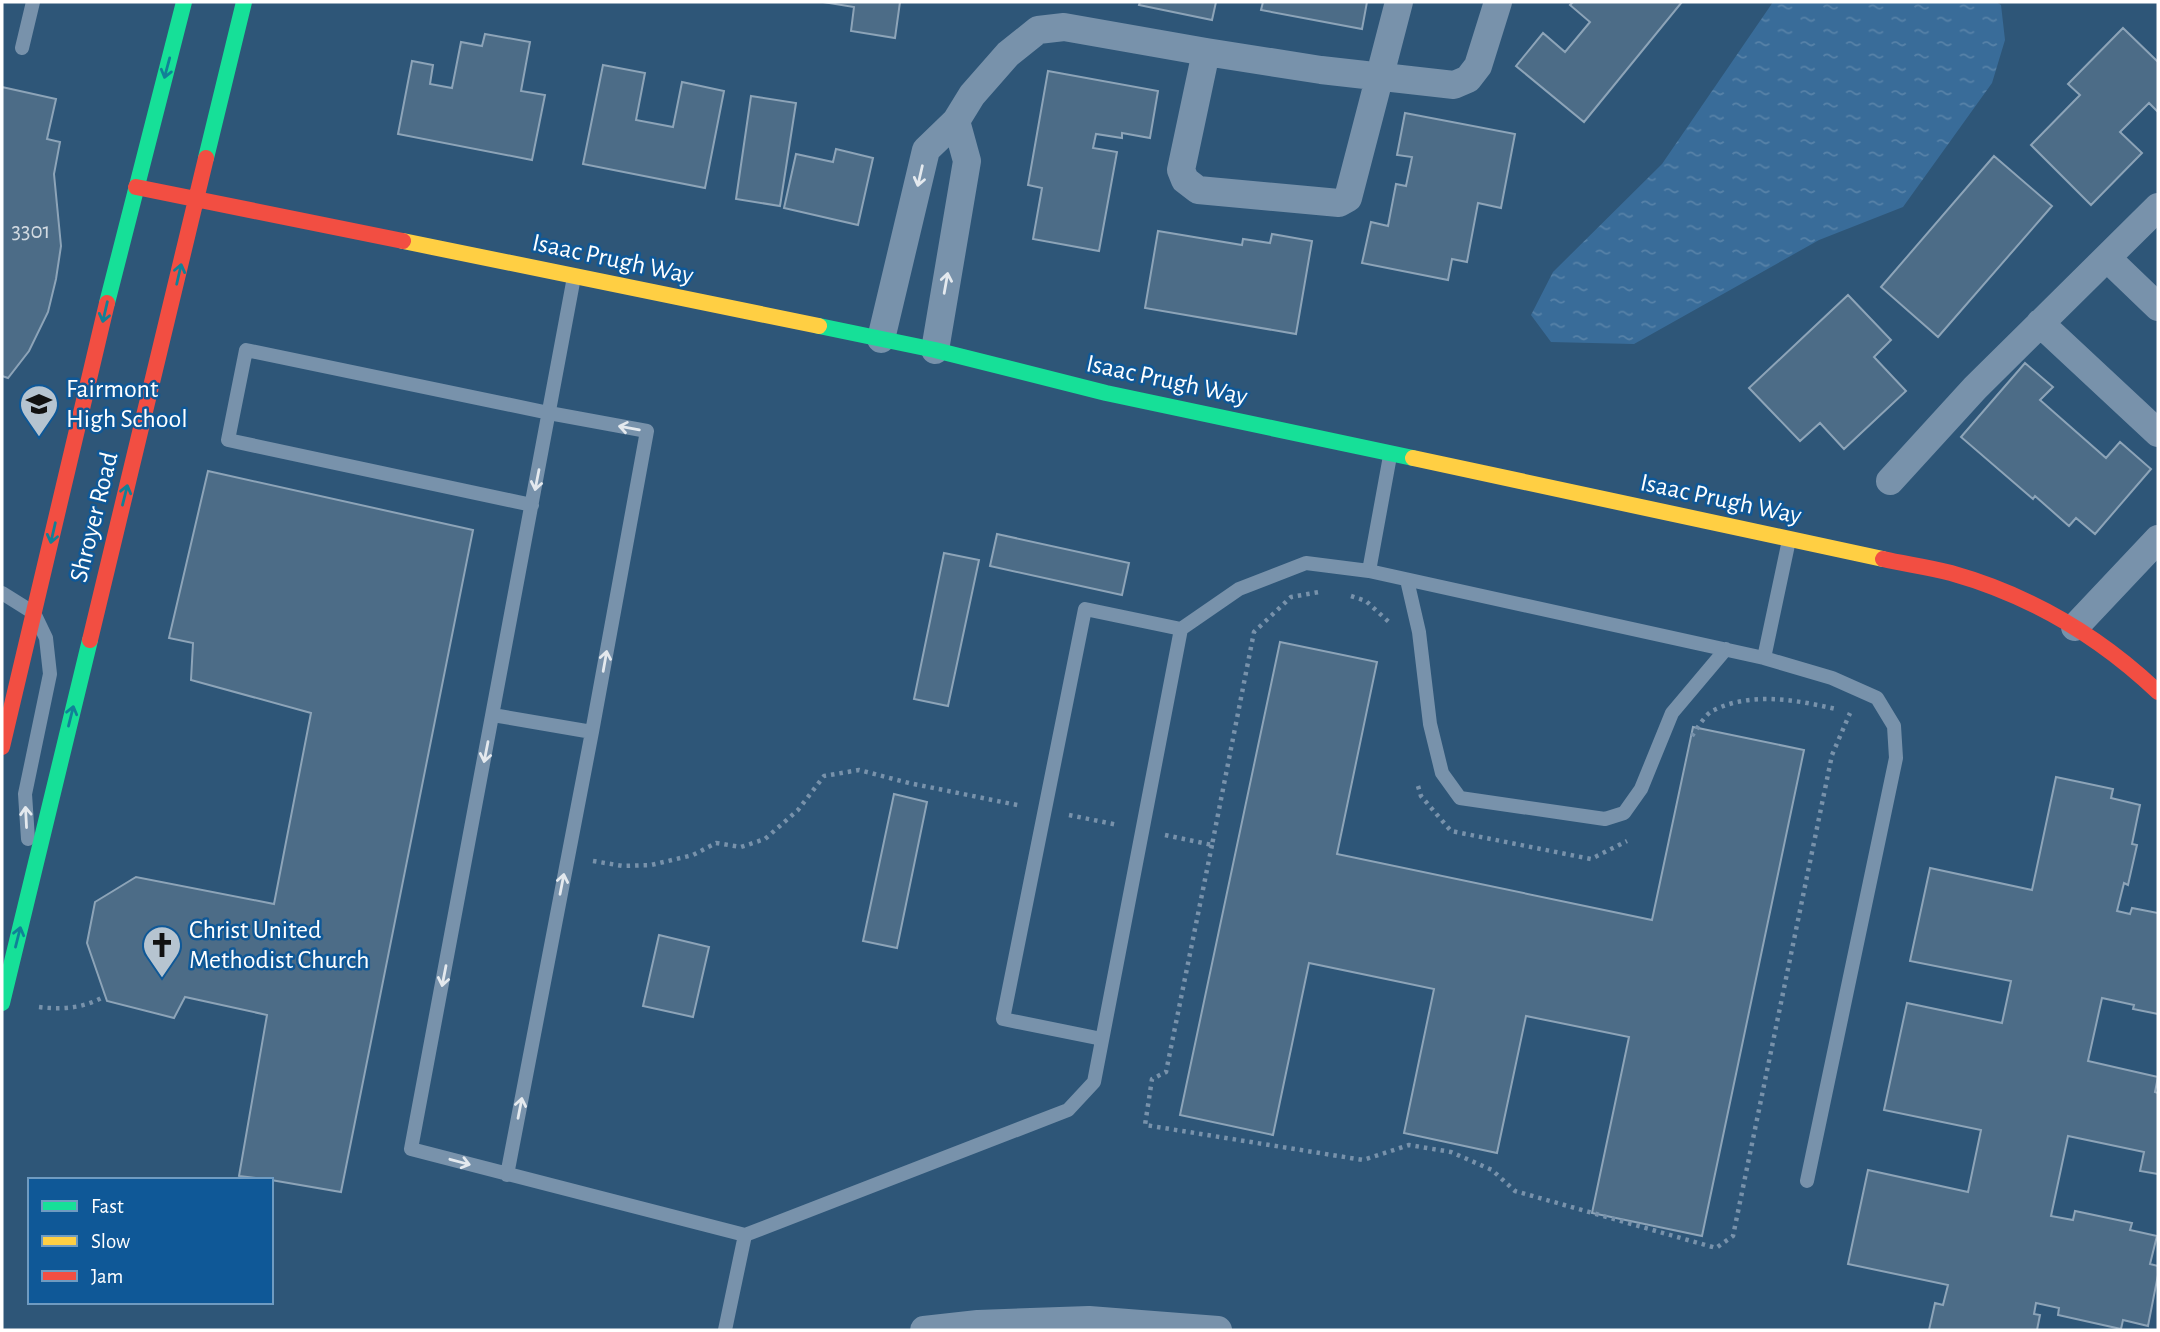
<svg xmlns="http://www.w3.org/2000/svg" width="2160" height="1332" font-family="'Alegreya Sans',sans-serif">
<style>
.water{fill:url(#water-ripples)}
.building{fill:#4c6c87;stroke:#8da4b8;stroke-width:2}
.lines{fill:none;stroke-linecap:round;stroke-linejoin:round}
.path{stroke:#7892ab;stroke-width:4.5;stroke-dasharray:3.5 5;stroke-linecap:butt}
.lane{stroke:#7892ab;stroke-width:14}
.street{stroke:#7892ab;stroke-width:28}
.fast{stroke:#16e098;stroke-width:16}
.slow{stroke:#ffcf43;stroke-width:16}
.jam{stroke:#f24e42;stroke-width:16}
.oneway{stroke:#118197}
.oneway2{stroke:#e4e9ee}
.labels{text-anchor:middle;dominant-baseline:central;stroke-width:5;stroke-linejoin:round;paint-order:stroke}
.number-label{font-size:23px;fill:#d2dae1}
.street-label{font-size:26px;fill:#fff;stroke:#0f5897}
.poi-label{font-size:26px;fill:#fff;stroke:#0f5897;text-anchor:start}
</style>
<defs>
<pattern id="water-ripples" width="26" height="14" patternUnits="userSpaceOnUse" patternTransform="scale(1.75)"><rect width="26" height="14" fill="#396c99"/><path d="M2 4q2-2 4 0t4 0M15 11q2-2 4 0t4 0" fill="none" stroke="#5782a8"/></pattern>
</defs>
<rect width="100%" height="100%" fill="#2e5678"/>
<path class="water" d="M1773 2H1996L2001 5 2005 40 1992 83 1903 207 1819 240 1634 344 1551 342 1531 315 1553 272 1662 164Z"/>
<path class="building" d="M823 2H900L895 38 851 31 854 7Z
M1140 2H1216L1212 20 1139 5Z
M1263 2H1367L1362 29 1261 10Z
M1573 2H1682L1584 122 1516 66 1543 33 1565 52 1590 22 1570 5Z
M2123 28 2158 62V112L2149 103 2120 132 2142 153 2091 205 2031 145 2080 95 2068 84Z
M485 34 530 42 521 91 545 95 532 160 398 134 412 61 433 65 430 84 452 88 461 42 482 46Z
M603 65 645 73 636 120 673 127 682 82 724 91 705 188 583 164Z
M1048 71 1158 91 1150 138 1122 133V138L1096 134 1093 148 1117 152 1099 251 1033 239 1042 188 1028 185Z
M2 87 56 99 47 139 60 142 54 174 61 246 56 279 48 312 29 351 8 378 2 376Z
M751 96 796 103 780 206 736 199Z
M1405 113 1515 134 1501 208 1478 203 1467 262 1452 259 1448 280 1362 263 1371 222 1388 226 1396 184 1406 186 1412 157 1397 155Z
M836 149 873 158 858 225 784 208 796 154 833 162Z
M1994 156 2052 206 1938 337 1881 287Z
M1158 231 1242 245 1243 239 1270 243 1272 234 1312 241 1296 334 1145 308Z
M1848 295 1891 340 1874 357 1906 391 1844 449 1820 423 1800 441 1749 388Z
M2025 363 2053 387 2040 400 2106 458 2120 442 2151 469 2095 534 2076 518 2069 526 2035 496 2033 499 1961 437Z
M208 471 473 530 341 1192 271 1180 239 1176 267 1015 185 997 174 1018 107 1001 87 943 95 902 136 877 274 904 311 713 191 680 193 643 169 638Z
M997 534 1129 563 1122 595 990 566Z
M944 553 979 560 948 706 914 699Z
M1280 642 1377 662 1337 854 1652 920 1693 727 1804 750 1702 1236 1592 1213 1629 1037 1526 1016 1497 1153 1404 1133 1434 989 1309 963 1273 1135 1180 1115Z
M2056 777 2113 789 2111 798 2140 805 2132 844 2137 845 2128 885 2124 883 2117 911 2130 914 2132 908 2158 913V1014L2133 1009 2134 1005 2102 998 2088 1061 2158 1077 2155 1092 2158 1093V1174L2140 1171 2144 1152 2068 1136 2051 1216 2073 1220 2075 1211 2132 1223 2130 1230 2157 1236 2150 1264 2158 1266V1275L2148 1326 2123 1320 2121 1329 2058 1315 2059 1308 2036 1303 2034 1314 2040 1315 2037 1330H1929L1935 1303 1943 1305 1948 1285 1848 1264 1868 1170 1968 1192 1981 1130 1884 1110 1907 1003 2002 1023 2011 981 1910 961 1930 868 2032 890Z
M894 794 927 802 897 948 863 941Z
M659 935 709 947 693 1017 643 1006Z"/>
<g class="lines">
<path class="path" d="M1351 596 1366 601 1390 623
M1692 736C1697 729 1704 716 1712 711 1751 691 1796 700 1836 709
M1418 786 1421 796 1451 831 1591 859 1627 841
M1069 815 1118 825
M1165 835 1212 845 1254 632 1291 597 1319 592
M1212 845 1166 1072 1152 1079 1145 1125 1363 1160 1409 1145 1451 1152 1492 1170 1515 1191 1716 1248 1733 1236 1832 755 1850 713
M593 861 623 866 651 865 693 855 716 843 741 847 765 839 798 810 824 776 859 770 909 783 1022 806
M39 1007C62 1010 85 1008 105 996"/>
<path class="lane" d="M22 48 33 2
M574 277 411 1149 745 1235 1068 1110 1094 1082 1181 629 1239 589 1306 563 1369 571
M1390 456 1369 571 1764 658 1789 540
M1407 580 1419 632 1430 724 1442 773 1460 798 1605 819 1624 813 1641 789 1672 713 1726 649
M2 593 34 613 46 638 50 674 25 794 28 839
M1764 658 1832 678 1877 698 1894 726 1896 758 1807 1181
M493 715 592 732
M1102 1039 1003 1019 1085 609 1181 629
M507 1175 592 732 647 431 549 413 246 350 228 440 532 505
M725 1330 745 1235"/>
<path class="street" d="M1206 52 1181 170 1185 180 1198 190 1339 203 1348 198 1399 2
M2107 258 2158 307
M2040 323 2158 433
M881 339 926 150 956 121 972 95 1008 54 1038 30 1064 27 1206 52 1321 70 1454 85 1468 79 1478 66 1498 2
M935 350 967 161 956 121
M1890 481 1975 388 2158 207
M2075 627 2158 539
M924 1330 978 1324 1089 1320 1218 1330"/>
<path class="fast" d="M206 158 244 2
M107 303 184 2
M819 326 935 350 1106 393 1413 458
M2 1003 90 640"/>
<path class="slow" d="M403 241 819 326
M1413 458 1883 559"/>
<path class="jam" d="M136 187 403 241
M1883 559C1905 564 1929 567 1951 573 2029 595 2099 636 2158 692
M90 640 206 158
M2 747 107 303"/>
</g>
<defs><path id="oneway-shaft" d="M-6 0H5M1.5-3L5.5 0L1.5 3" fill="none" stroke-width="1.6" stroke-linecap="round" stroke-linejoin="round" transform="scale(1.75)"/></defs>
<g class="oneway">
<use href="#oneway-shaft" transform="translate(167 68) rotate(105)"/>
<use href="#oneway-shaft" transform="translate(179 274) rotate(-77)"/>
<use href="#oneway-shaft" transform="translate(105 312) rotate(103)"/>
<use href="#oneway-shaft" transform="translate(125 495) rotate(-76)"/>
<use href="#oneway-shaft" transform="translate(53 533) rotate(103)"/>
<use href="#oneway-shaft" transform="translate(71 716) rotate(-76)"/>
<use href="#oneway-shaft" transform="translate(18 937) rotate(-76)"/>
</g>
<g class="oneway2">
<use href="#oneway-shaft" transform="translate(920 176) rotate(103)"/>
<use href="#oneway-shaft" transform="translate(946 283) rotate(-80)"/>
<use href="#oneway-shaft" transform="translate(629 428) rotate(-170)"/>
<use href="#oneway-shaft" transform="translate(537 480) rotate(101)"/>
<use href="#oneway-shaft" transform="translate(605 661) rotate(-80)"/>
<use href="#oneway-shaft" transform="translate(486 752) rotate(101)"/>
<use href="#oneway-shaft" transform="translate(26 817) rotate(-93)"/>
<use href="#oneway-shaft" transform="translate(562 884) rotate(-79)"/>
<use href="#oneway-shaft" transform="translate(444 976) rotate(101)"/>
<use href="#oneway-shaft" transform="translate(520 1108) rotate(-79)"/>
<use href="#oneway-shaft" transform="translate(460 1162) rotate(15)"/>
</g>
<defs>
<symbol id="school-pin" viewBox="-11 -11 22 30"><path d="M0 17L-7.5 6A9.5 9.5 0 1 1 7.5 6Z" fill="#b6c4d0" stroke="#0f5897"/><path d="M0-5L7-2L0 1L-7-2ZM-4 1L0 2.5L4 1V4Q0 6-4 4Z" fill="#111"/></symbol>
<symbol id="church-pin" viewBox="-11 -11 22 30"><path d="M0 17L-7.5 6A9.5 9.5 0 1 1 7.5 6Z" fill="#b6c4d0" stroke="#0f5897"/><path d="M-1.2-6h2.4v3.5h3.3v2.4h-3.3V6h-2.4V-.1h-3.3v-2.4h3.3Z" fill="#111"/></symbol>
</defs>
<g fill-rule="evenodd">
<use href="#school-pin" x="17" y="382" width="44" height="60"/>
<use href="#church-pin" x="140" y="923" width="44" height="60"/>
</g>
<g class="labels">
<g class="number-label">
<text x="31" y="231">3301</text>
</g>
<g class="street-label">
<text transform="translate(613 259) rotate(12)">Isaac Prugh Way</text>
<text transform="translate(1167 380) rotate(12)">Isaac Prugh Way</text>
<text transform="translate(1721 499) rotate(12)">Isaac Prugh Way</text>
<text transform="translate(94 517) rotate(-76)">Shroyer Road</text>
</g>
<g class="poi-label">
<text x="66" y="389">Fairmont<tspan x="66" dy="30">High School</tspan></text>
<text x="189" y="930">Christ United<tspan x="189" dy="30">Methodist Church</tspan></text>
</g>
</g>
<rect width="2160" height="1332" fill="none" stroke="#ffffff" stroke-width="7"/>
<rect x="28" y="1178" width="245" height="126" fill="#0f5897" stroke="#6f9bc1" stroke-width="2"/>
<rect x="42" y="1201" width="35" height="10" fill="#16e098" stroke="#6f9bc1" stroke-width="2"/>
<text x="91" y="1213" font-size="21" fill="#ffffff">Fast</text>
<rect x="42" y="1236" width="35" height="10" fill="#ffcf43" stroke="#6f9bc1" stroke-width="2"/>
<text x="91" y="1248" font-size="21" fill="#ffffff">Slow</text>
<rect x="42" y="1271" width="35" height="10" fill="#f24e42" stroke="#6f9bc1" stroke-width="2"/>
<text x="91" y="1283" font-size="21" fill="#ffffff">Jam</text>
</svg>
